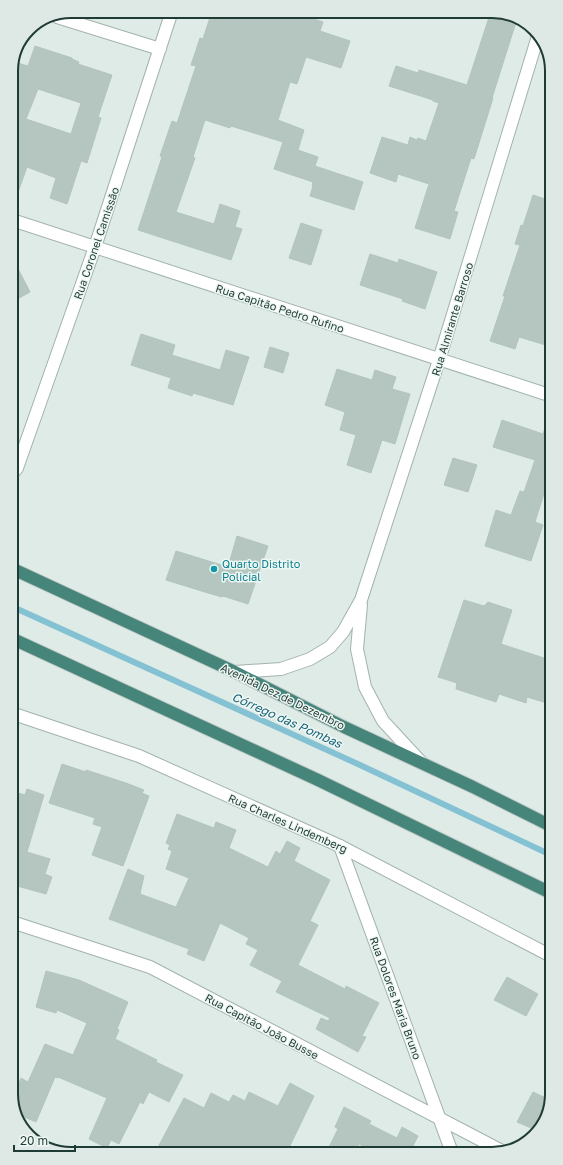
<svg xmlns="http://www.w3.org/2000/svg" width="563" height="1165" font-family="'Golos Text',sans-serif">
<style>
.lines{fill:none;stroke-linecap:round;stroke-linejoin:round}
.stream{stroke:#84c2d3;stroke-width:6}
.building{fill:#b4c6bf;stroke:#b1c5be;fill-rule:evenodd}
.minor-casing{stroke:#a2b3ad;stroke-width:14}
.tertiary-casing{stroke:#a2b3ad;stroke-width:14}
.trunk-casing{stroke:#c0c8c6;stroke-width:14}
.minor{stroke:#fff;stroke-width:12}
.tertiary{stroke:#fff;stroke-width:12}
.trunk{stroke:#46857a;stroke-width:12}
.culture-dot{fill:#0f9aa8;stroke:#eff7f4;stroke-width:1.5}
.labels{text-anchor:middle;dominant-baseline:central;stroke-width:3;stroke-linejoin:round;paint-order:stroke}
.street-label{font-size:11px;fill:#1f3b35;stroke:#eff7f4}
.culture-label{font-size:11px;fill:#0d838f;stroke:#eff7f4;text-anchor:start}
.water-label{font-size:12px;font-style:italic;fill:#186379;stroke:#eff7f4}
.rim{fill:none;stroke:#1f3b35;stroke-width:2}
</style>
<rect width="100%" height="100%" fill="#dfebe6"/>
<g class="lines">
<path class="stream" d="M13 607 360 765 551 855"/>
</g>
<path class="building" d="M212 11H292L323 22 320 31 350 41 341 68 306 57 297 84 290 82 278 120 304 130 298 150 318 157 315 166 363 182 354 210 310 196 313 186H312L313 182 274 169 283 142 231 126 230 128 205 120 193 157 195 158 176 212 214 224 220 204 240 211 235 227 242 229 231 260 138 230 162 157 160 156 172 121 177 123 196 66 191 65 200 38 203 39Z
M491 11H496L517 19 492 98H493L474 159 471 158 454 211 458 212 450 239 415 228 429 184 398 174 396 182 370 173 382 137 408 145 410 137 417 140 418 138 426 141 439 103 433 101V100L389 86 396 66 418 73 419 70 467 85Z
M35 46 72 58V59L79 62 78 64 112 75 98 117 101 118 87 163 81 161 67 204 50 198 56 178 27 167 14 203H12L11 115 25 119 11 114V67L14 62 28 66ZM38 89 81 103 71 134 26 119Z
M533 195 548 200 549 346 519 337 515 349 490 341 505 296H503L520 245 515 244 521 225 523 226Z
M301 223 322 230 311 265 289 258Z
M370 254 398 263 399 259 437 272 425 309 402 301 403 299 360 285Z
M12 257 30 292 12 302Z
M141 334 175 345 172 355 220 370 226 350 249 357 233 405 193 393 192 396 168 388 171 378 131 365Z
M270 347 289 353 283 373 264 367Z
M337 369 372 380 375 370 396 377 392 389 410 394 395 444 382 440 371 473 347 465 356 435 340 430 345 412 325 405Z
M502 420 543 434 546 425 549 426V478L535 522 543 525 531 561 485 546 496 510 511 515 520 491 524 492 535 460 493 447Z
M453 458 477 465 468 492 444 485Z
M237 536 268 546 248 604 223 596 222 597 208 593 166 580 176 551 228 567Z
M464 600 484 606 488 602 512 610 501 644 550 660V704L527 697 526 703 499 694 496 702 456 689 457 683 438 677Z
M62 764 86 772V770L126 783 144 790 142 793 149 796 123 866 92 855 102 827 93 824 95 818 49 803Z
M27 789 44 795 27 852 50 859 45 874 52 877 46 894 17 886 18 880 14 879V792L25 795Z
M177 814 214 828 216 822 236 830 229 848 268 867 276 851 280 854 287 841 300 848 294 861 330 880 310 921 318 925 298 965 345 989 346 986 379 1003 362 1036 366 1037 358 1052 316 1029 321 1018 328 1021 330 1018 276 992 282 981 250 965 258 950 246 944 249 938 220 923 204 961 187 954 189 949 109 919 128 869 144 876 140 894 176 907 189 878 166 869 172 851 168 849 170 845 166 843Z
M46 971 79 980 128 1002 117 1029 119 1030 115 1039 157 1060 156 1062 183 1075 169 1102 149 1092 143 1104 140 1102 119 1144 111 1140 107 1148 89 1139 107 1098 58 1077 57 1078 55 1077 36 1122 15 1113V1094L21 1078 28 1082 45 1044 73 1055 87 1023 57 1010 56 1013 36 1007Z
M507 977 538 994 526 1016 494 1000Z
M290 1083 314 1096 287 1152 155 1153 184 1098 204 1108 211 1093 229 1102 233 1095 245 1101 249 1092 278 1106Z
M533 1092 550 1100 547 1109 536 1130 517 1122Z
M344 1107 371 1121 369 1124 397 1138 402 1127 418 1136 413 1146 421 1150 375 1151 359 1144 356 1151H327L338 1129 335 1127Z"/>
<g class="lines">
<defs>
<path id="minor" d="M57 17 160 49
M12 220 549 395
M13 473 17 468 95 247 172 11
M361 605 357 649 365 687 383 721 421 762
M235 672 281 669 310 659 330 647 343 632 361 600 439 360 538 36
M340 846 451 1150
M15 923 150 967 500 1150"/>
<path id="tertiary" d="M14 714 139 756 340 846 551 956"/>
<path id="trunk" d="M13 569 235 672 344 727 473 787 551 826
M13 639 318 780 551 893"/>
</defs>
<use href="#minor" class="minor-casing"/>
<use href="#tertiary" class="tertiary-casing"/>
<use href="#trunk" class="trunk-casing"/>
<use href="#minor" class="minor"/>
<use href="#tertiary" class="tertiary"/>
<use href="#trunk" class="trunk"/>
</g>
<circle class="culture-dot" cx="214" cy="569" r="4"/>
<g class="labels">
<g class="street-label">
<text transform="translate(96 243) rotate(-71)">Rua Coronel Camissão</text>
<text transform="translate(280 308) rotate(18)">Rua Capitão Pedro Rufino</text>
<text transform="translate(452 319) rotate(-73)">Rua Almirante Barroso</text>
<text transform="translate(283 696) rotate(26)">Avenida Dez de Dezembro</text>
<text transform="translate(288 823) rotate(24)">Rua Charles Lindemberg</text>
<text transform="translate(396 998) rotate(70)">Rua Dolores Maria Bruno</text>
<text transform="translate(262 1026) rotate(28)">Rua Capitão João Busse</text>
</g>
<g class="culture-label">
<text x="222" y="563">Quarto Distrito<tspan x="222" dy="13">Policial</tspan></text>
</g>
<g class="water-label">
<text transform="translate(287 720) rotate(24)">Córrego das Pombas</text>
</g>
</g>
<path d="M0 0H563V1165H0ZM71 18H492A53 53 0 0 1 545 71V1094A53 53 0 0 1 492 1147H71A53 53 0 0 1 18 1094V71A53 53 0 0 1 71 18Z" fill="#dee8e5" fill-rule="evenodd"/>
<path class="rim" d="M71 18H492A53 53 0 0 1 545 71V1094A53 53 0 0 1 492 1147H71A53 53 0 0 1 18 1094V71A53 53 0 0 1 71 18Z"/>
<path d="M14 1145v6h61v-6" fill="none" stroke="#1f3b35" stroke-width="2"/>
<text x="20" y="1145" font-size="12" fill="#1f3b35" stroke="#eff7f4" stroke-width="3" paint-order="stroke">20 m</text>
</svg>
